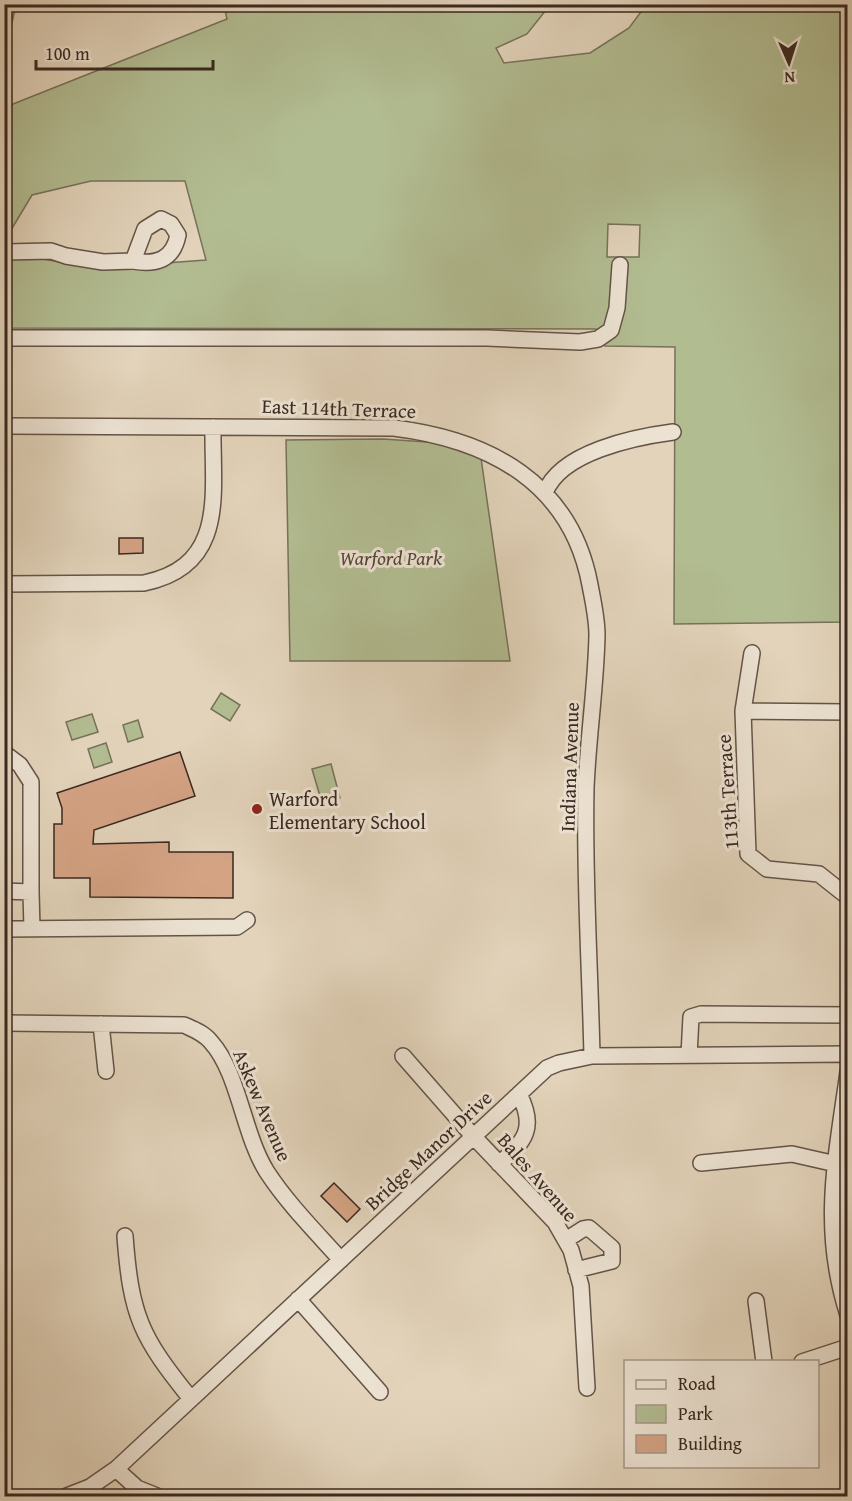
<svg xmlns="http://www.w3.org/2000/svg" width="852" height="1501" font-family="'Gentium Book Plus',serif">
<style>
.green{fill:#b2bc91;stroke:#767259;stroke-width:1.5;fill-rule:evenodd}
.building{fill:#d4a384;stroke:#3a2921;stroke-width:1.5}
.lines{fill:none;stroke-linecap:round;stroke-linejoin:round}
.minor-casing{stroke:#645447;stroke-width:18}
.minor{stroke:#ece2d2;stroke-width:15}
.poi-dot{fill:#8f2418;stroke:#ece2d2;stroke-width:2}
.labels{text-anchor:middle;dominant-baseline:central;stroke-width:6;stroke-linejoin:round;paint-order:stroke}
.street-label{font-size:20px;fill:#3a2921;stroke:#ece2d2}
.park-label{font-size:20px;font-style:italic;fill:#524637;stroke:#ece2d2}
.poi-label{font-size:20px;fill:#3a2921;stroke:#ece2d2;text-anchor:start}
</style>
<rect width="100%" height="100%" fill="#e2d3ba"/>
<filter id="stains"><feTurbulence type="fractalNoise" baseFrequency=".00333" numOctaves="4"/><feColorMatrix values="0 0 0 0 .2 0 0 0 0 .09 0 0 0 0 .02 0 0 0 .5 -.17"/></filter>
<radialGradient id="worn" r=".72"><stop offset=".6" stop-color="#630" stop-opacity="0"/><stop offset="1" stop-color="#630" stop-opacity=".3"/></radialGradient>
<path class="green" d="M5 4 16 5 5 54 4 5Z
M224 5H550L527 34 496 48 504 63 590 53 629 28 646 5H847V622L674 624 675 347 605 346 596 329 5 328V264L19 255 96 268 206 260 185 181H91L32 195 5 240 4 98 8 106 227 19ZM608 224 640 225 639 257H607Z
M383 439 442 443 481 458 510 661H290L286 440Z
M221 693 240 705 230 721 211 709Z
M92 714 98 732 72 740 66 722Z
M138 720 143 737 128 742 123 725Z
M106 743 112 762 94 768 88 749Z
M331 764 340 798 322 803 312 769Z"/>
<path class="building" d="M119 538H143V553L119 554Z
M180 752 195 796 94 830 93 844 169 842V852H233V898L90 897V878H54V824H62V808L57 793Z
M334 1183 360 1209 347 1222 321 1196Z"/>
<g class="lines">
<defs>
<path id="minor" d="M4 252 51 251 66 256 103 262 133 261 145 229 161 219 171 224 178 235C173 260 156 265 133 261
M4 338H487L580 342 598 339 611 330 617 308 620 265
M4 426 394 428C490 440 571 483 590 585 593 601 597 618 597 635 596 686 588 737 586 788 584 877 590 967 592 1056
M545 493C560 452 635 437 673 432
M4 584 144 583C228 566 212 493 213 427
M752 653 743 711 748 854 767 869 819 874 848 897
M743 711 848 712
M4 753 20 765 31 782V892L4 891
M31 892 32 929
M4 929 237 927 247 920
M4 1023 184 1025C193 1029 204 1033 211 1042 239 1073 243 1134 267 1172 288 1204 315 1231 341 1260
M101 1024 106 1071
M689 1055 691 1017 701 1014 848 1015
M403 1056 473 1136 555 1222 571 1250 581 1286 587 1388
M848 1072C836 1159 820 1228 848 1315
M701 1163 792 1154 836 1164
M499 1164C526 1141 536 1127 519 1094
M125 1236C131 1317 141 1337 191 1399
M566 1240 583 1229 589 1228 612 1248V1261L576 1270
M298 1299 380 1392
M756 1301 764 1362
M802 1362 848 1347
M116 1469 137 1488 157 1496
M67 1496 90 1487 116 1469 547 1068 559 1063 592 1056 848 1054"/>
</defs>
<use href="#minor" class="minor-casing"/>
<use href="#minor" class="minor"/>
</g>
<circle class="poi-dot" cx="257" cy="809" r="6"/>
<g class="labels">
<g class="street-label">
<text transform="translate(339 408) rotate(2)">East 114th Terrace</text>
<text transform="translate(569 767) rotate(-88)">Indiana Avenue</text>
<text transform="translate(727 792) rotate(-94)">113th Terrace</text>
<text transform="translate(263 1105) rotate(67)">Askew Avenue</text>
<text transform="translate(428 1150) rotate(-43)">Bridge Manor Drive</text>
<text transform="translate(538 1177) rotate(49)">Bales Avenue</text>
</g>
<g class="park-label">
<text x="391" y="557">Warford Park</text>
</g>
<g class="poi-label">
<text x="269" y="798">Warford<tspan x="269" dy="23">Elementary School</tspan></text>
</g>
</g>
<rect width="852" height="1501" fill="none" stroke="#e2d3ba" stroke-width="24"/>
<rect x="6" y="6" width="840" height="1489" fill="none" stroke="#3a2921" stroke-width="3"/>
<rect x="12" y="12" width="828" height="1477" fill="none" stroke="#3a2921" stroke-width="1.5"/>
<rect x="624" y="1360" width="195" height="108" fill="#ece2d2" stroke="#a5988b" stroke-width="1.5"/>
<rect x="636" y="1380" width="30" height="9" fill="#ece2d2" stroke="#a5988b" stroke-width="1.5"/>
<text x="678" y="1390" font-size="18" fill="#3a2921">Road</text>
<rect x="636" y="1405" width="30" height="18" fill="#b2bc91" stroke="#a5988b" stroke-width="1.5"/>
<text x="678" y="1420" font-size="18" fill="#3a2921">Park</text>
<rect x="636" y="1435" width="30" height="18" fill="#d4a384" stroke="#a5988b" stroke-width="1.5"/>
<text x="678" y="1450" font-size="18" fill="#3a2921">Building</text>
<g transform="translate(789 63) rotate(177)" stroke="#ece2d2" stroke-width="4.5" paint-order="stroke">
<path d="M0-4.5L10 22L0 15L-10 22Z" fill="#3a2921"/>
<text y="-9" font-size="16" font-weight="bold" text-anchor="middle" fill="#3a2921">N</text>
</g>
<path d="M36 60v9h177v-9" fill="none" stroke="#3a2921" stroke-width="3"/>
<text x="45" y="60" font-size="18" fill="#3a2921" stroke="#ece2d2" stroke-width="4.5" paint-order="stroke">100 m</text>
<rect width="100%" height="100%" filter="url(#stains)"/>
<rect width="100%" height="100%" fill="url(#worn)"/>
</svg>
